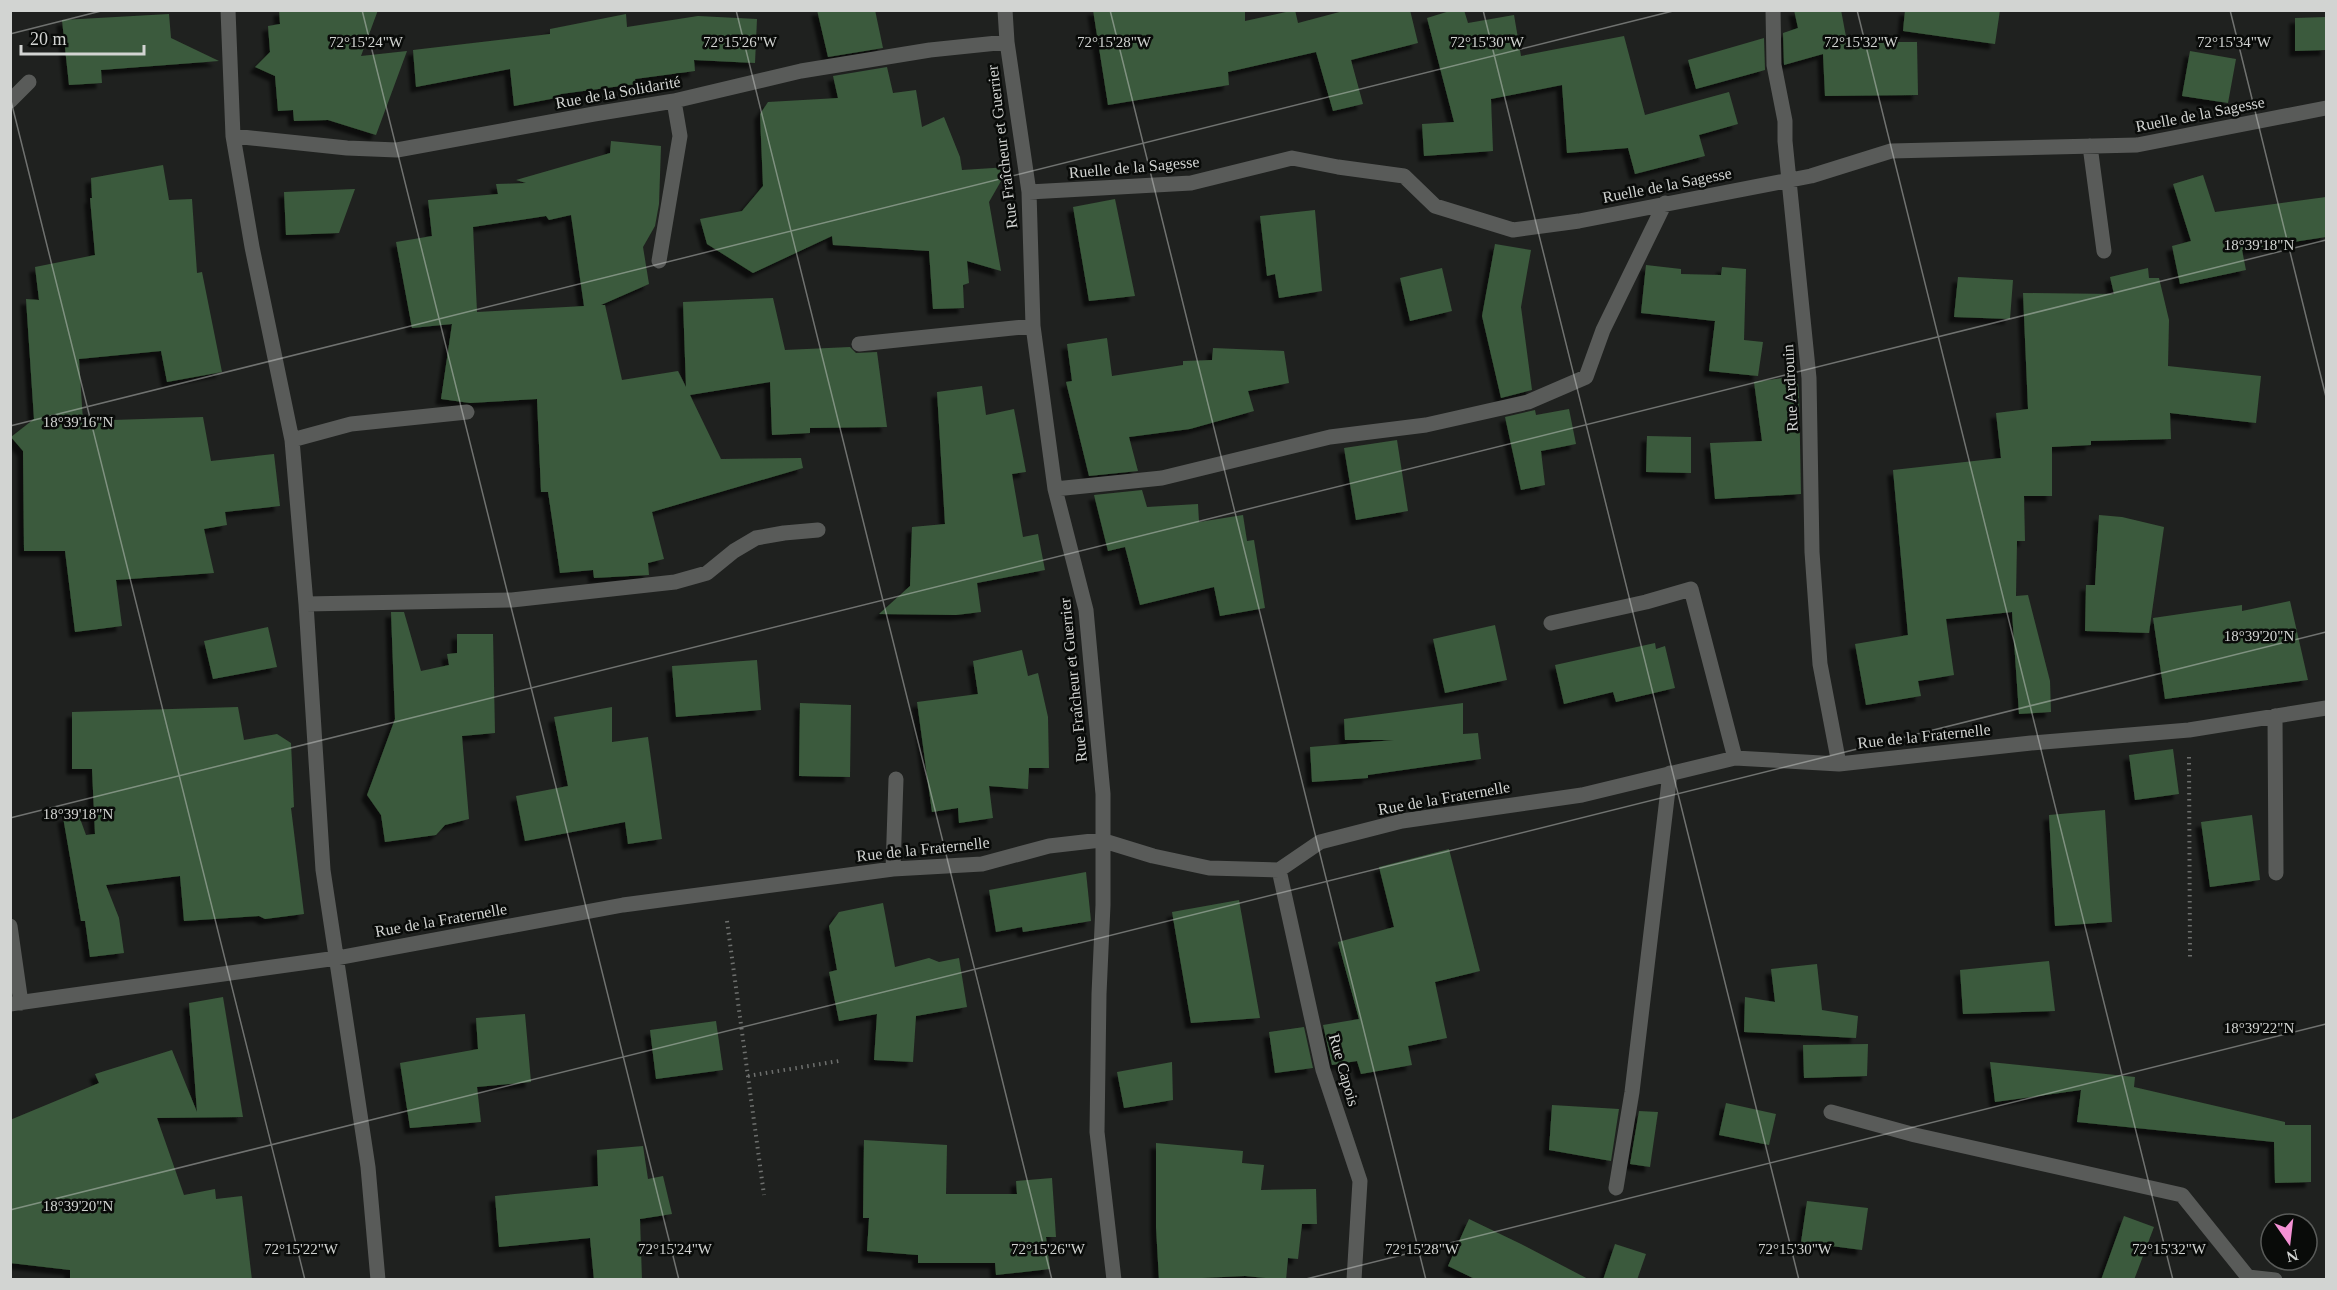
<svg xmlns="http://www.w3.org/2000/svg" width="2337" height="1290" font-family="'Times New Roman',serif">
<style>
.building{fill:#3b5a3c;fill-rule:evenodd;filter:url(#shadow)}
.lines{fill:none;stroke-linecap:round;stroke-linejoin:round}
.path{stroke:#6e706e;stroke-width:4;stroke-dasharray:1.5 4.5;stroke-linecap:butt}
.minor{stroke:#595b59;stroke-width:15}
.ticks{fill:none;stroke:#d2d4d2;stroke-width:1.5;stroke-opacity:0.45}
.labels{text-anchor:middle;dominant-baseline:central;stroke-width:5;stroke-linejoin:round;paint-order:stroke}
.street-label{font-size:16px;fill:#d2d4d2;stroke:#090b09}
.ticks-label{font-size:15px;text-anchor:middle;fill:#d2d4d2;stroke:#090b09;stroke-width:5;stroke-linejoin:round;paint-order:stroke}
</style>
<defs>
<filter id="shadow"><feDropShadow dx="-5.5" dy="5.5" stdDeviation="1.5" flood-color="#0009"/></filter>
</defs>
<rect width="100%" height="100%" fill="#1f211f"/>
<path class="building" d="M279 10H378L361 56 407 51 376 135 328 120 294 121 293 110 278 111 275 76 255 67 270 52 268 26 280 24Z
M817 10H875L883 48 828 57Z
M1093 10H1245V21L1295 10 1298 23 1347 10H1410L1418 43 1351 60 1363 104 1333 111 1316 52 1228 72 1229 85 1108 105Z
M1453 10H1464L1468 23 1514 15 1521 56 1624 36 1645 115 1729 92 1738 124 1699 135 1705 156 1635 174 1628 148 1567 153 1562 85 1491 99 1493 151 1424 156 1422 124 1454 122 1427 18Z
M1794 10H1841L1847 42H1917L1918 95 1825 96 1823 54 1784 65 1783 33 1798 28Z
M1905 10H2000L1995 44 1903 31Z
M169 14 171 38 219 61 101 70 102 83 69 85 62 20Z
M626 14 627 27 698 16 757 19 755 63 694 60 695 71 635 79 636 84 561 94 556 98 514 106 510 69 416 87 413 50 550 34V29Z
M2326 17V50L2295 51V18Z
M1764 38 1765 70 1696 89 1688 60Z
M2190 51 2236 59 2228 103 2182 96Z
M887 67 893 93 916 90 922 127 944 117 960 157 962 170 1009 167 989 202 1001 271 967 261 969 283 963 285 964 308 933 309 929 251 833 245 832 236 753 273 707 244 700 219 742 211 763 186 760 114 768 102 838 98 833 76Z
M611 141 661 146 659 204 655 226 643 247 649 284 601 305H605L622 380 678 371 686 387 683 302 773 298 785 350 850 347 856 353 877 352 887 427 810 428V433L772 435 770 382 690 395 721 459 801 458 803 468 652 512 664 559 648 563 649 575 594 578 593 570 560 573 548 492H541L537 399 470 403 441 399 452 324 412 328 396 242 432 236 428 200 498 194 496 184 526 183 516 180 610 153ZM571 215 584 306 477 312 473 227 546 216 549 220Z
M163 165 169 200 192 199 197 273 202 272 222 372 167 382 161 351 79 359 83 421 203 417 211 461 274 454 280 506 225 512 227 525 204 529 214 573 116 580 122 626 75 632 65 551H24L23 451 11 437 34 419 26 299 39 300 35 267 95 255 90 198H92L91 178Z
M2203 175 2215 212 2326 197V237L2242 250 2246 270 2180 284 2172 246 2191 241 2173 184Z
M355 189 339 233 286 235 284 192Z
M1115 199 1135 296 1089 301 1073 207Z
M1315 210 1322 291 1279 298 1275 274 1267 276 1260 216Z
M1495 244 1531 250 1521 307 1532 390 1501 398 1482 316Z
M1646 265 1681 269V274L1721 275 1722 267 1746 269 1744 340 1763 342 1758 376 1709 371 1715 321 1641 313Z
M1442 268 1452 311 1410 321 1400 278Z
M2148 268 2149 278H2159L2169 320 2168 366 2261 376 2256 423 2170 413 2171 439 2091 441V445L2052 447V496H2024L2025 541H2017L2016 596 2028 595 2050 681 2051 712 2019 714 2012 612 1946 619 1954 675 1918 681 1921 696 1866 705 1855 644 1908 635 1893 470 2001 458 1996 413 2028 409 2023 293 2114 294 2110 277Z
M1958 277 2013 280 2010 319 1954 317Z
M1107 338 1112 376 1183 365V361L1212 360 1213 348 1284 351 1289 383 1248 391 1254 411 1190 429 1129 437 1138 471 1089 476 1066 382 1072 381 1067 344Z
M1797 376 1799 391 1801 494 1715 499 1710 443 1762 441 1754 382Z
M982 386 986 415 1014 409 1026 472 1012 474 1023 537 1038 534 1045 570 977 583 981 612 956 615 879 614 910 586 912 527 945 524 937 392Z
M1569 409 1576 444 1541 451 1545 485 1521 490 1505 417 1535 410 1536 415Z
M1647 436 1691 437V473L1646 472Z
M1397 440 1408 511 1356 520 1344 448Z
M1142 490 1147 507 1198 504 1199 522 1243 515 1247 541 1254 540 1265 608 1220 616 1214 587 1140 605 1125 547 1108 551 1094 495Z
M2099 515 2122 517 2164 527 2149 633 2085 631 2086 585H2095Z
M2290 601 2308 680 2165 699 2153 618 2242 605V611Z
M391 612H404L421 671 449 665 447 654 457 653V634H493L495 733 462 736 469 819 445 825 436 835 385 842 381 815 367 795 395 719Z
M1495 625 1507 680 1445 693 1433 639Z
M268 627 277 667 213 679 204 641Z
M1655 643 1656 649 1665 646 1675 688 1616 702 1613 692 1564 704 1555 665Z
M1022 650 1028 676 1038 673 1048 717 1049 768H1029L1028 789 989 786 993 818 959 823 958 808 932 812 917 702 978 694 973 661Z
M757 660 761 710 676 717 672 666Z
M800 703 851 705 850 777 799 776Z
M1463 703V734L1478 733 1481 759 1368 775V778L1312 782 1310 747 1394 740H1345L1344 719Z
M238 707 244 740 277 734 291 743 294 807 291 808 304 914 265 919 259 916 184 921 180 876 106 885 119 918 124 953 90 957 85 921H81L63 817 78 813 86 835 95 834 92 769H72V712Z
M612 707V742L648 737 662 839 628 844 625 822 525 841 516 796 568 786 554 717Z
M2173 749 2179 794 2135 800 2129 755Z
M2105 810 2112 922 2055 926 2049 815Z
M2252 815 2260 880 2210 887 2201 822Z
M1449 849 1480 971 1435 982 1447 1038 1408 1046 1412 1065 1361 1074 1357 1061 1332 1065 1323 1025 1359 1019 1338 942 1394 927 1379 867Z
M1086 872 1091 921 1023 932 1022 927 996 932 989 890Z
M1239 900 1260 1018 1191 1023 1172 912Z
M883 903 895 967 929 958 939 962 959 958 967 1007 916 1016 913 1062 874 1060 877 1014 839 1021 829 972 837 970 829 926 839 912Z
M2049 961 2055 1011 1963 1014 1960 970Z
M1817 964 1822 1010 1858 1016 1856 1038 1744 1032 1745 997 1775 1002 1771 969Z
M223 997 243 1117 157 1118 184 1195 215 1189 216 1199 242 1196 252 1280H70V1270L10 1263V1120L99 1083 95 1074 172 1050 197 1112 189 1003Z
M525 1014 531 1082 477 1087 481 1122 410 1128 400 1063 478 1049 476 1018Z
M716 1021 723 1070 656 1079 650 1030Z
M1304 1027 1313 1068 1275 1073 1269 1032Z
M1868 1044 1867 1076 1804 1078 1803 1045Z
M1172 1062 1173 1100 1124 1108 1117 1072Z
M1990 1062 2135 1077 2134 1087 2285 1122V1125H2311V1182L2275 1183 2274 1142 2077 1122 2081 1090 1995 1102Z
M1726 1103 1776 1114 1769 1145 1719 1135Z
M1552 1105 1619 1109 1611 1161 1549 1150Z
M1639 1111 1658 1112 1650 1167 1630 1164Z
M864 1140 947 1145 946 1194H1017L1016 1181 1052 1178 1056 1237H1046L1050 1269 996 1275 995 1263H918V1255L867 1251 869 1218H863Z
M1156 1143 1243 1151 1242 1163 1264 1165 1261 1190 1316 1189 1317 1224H1302L1298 1259 1288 1258 1286 1280 1245 1276 1159 1280 1156 1227Z
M643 1146 648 1179 663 1176 672 1214 640 1219 642 1280H594L590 1238 499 1247 495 1196 598 1186 597 1150Z
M1807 1201 1868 1208 1862 1250 1801 1242Z
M2124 1216 2154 1227 2134 1280H2101Z
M1469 1219 1521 1244 1590 1280H1477L1448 1266Z
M1615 1244 1646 1254 1637 1280H1603Z"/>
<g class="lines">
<path class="path" d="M2189 757 2190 958
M727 921 764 1195
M748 1076 839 1061"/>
<path class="minor" d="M228 10 233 136 252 247 292 440 306 604 323 870 368 1167 378 1280
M1005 10 1007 42 1029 192 1033 326 1055 489 1086 610 1103 794V905L1099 994 1097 1132 1114 1280
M1773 10 1774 65 1785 121V141L1809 378 1812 552 1820 664 1839 764
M10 101 29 82
M233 136 347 148 397 150 594 114 674 101 801 71 930 50 1007 42
M2090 146 2104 251
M1029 192 1191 183 1292 158 1338 167 1404 176 1435 206 1513 230 1579 221 1811 176 1891 151 2137 145 2326 108
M659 261 680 136 674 101
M859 344 1033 326
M292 440 351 424 467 412
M1055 489 1162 478 1330 437 1426 425 1528 402 1586 377 1603 330 1665 203
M306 604 512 600 675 582 707 573 734 551 756 538 784 533 818 530
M1551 623 1646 602 1691 589 1735 758
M2275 716 2276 873
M893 869 896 779
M1279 870 1323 1070 1360 1181 1354 1280
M10 926 21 1003
M10 1004 337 958 623 905 893 869 982 864 1049 846 1101 840 1153 856 1209 868 1279 870 1320 842 1402 821 1582 795 1735 758 1839 764 2031 743 2189 730 2326 708
M1831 1112 1915 1135 2182 1195 2248 1277 2275 1280
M1616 1188 1632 1092 1670 773"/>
</g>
<path class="ticks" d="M362 10 679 1280M736 10 1052 1280M1110 10 1426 1280M1483 10 1799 1280M1857 10 2173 1280M2230 10 2326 397M10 34 105 10M10 97 305 1280M10 426 1677 10M10 818 2326 240M10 1210 2326 632M1302 1280 2326 1024"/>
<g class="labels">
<g class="street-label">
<text transform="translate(618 92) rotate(-10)">Rue de la Solidarité</text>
<text transform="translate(2200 114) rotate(-11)">Ruelle de la Sagesse</text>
<text transform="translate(1002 147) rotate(-97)">Rue Fraîcheur et Guerrier</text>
<text transform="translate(1134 167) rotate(-5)">Ruelle de la Sagesse</text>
<text transform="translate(1667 185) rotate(-11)">Ruelle de la Sagesse</text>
<text transform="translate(1790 388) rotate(-93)">Rue Ardrouin</text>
<text transform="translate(1073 680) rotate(-96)">Rue Fraîcheur et Guerrier</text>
<text transform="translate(1924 736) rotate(-6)">Rue de la Fraternelle</text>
<text transform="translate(1444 798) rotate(-10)">Rue de la Fraternelle</text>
<text transform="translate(923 849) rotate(-6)">Rue de la Fraternelle</text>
<text transform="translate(441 920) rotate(-10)">Rue de la Fraternelle</text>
<text transform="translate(1344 1070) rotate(74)">Rue Capois</text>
</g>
</g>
<g class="ticks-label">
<text x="2234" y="47">72°15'34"W</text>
<text x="366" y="47">72°15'24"W</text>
<text x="740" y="47">72°15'26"W</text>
<text x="1114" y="47">72°15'28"W</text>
<text x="1487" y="47">72°15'30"W</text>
<text x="1861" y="47">72°15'32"W</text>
<text x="2259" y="250">18°39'18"N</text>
<text x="78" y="427">18°39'16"N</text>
<text x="2259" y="641">18°39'20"N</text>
<text x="78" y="819">18°39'18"N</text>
<text x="2259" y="1033">18°39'22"N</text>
<text x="78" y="1211">18°39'20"N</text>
<text x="301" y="1254">72°15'22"W</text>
<text x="675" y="1254">72°15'24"W</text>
<text x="1048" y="1254">72°15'26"W</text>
<text x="1422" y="1254">72°15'28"W</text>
<text x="1795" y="1254">72°15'30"W</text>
<text x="2169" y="1254">72°15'32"W</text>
</g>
<rect width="2337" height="1290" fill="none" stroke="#d2d4d2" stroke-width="24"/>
<g transform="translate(2289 1242) rotate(166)"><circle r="28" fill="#090b09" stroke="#595b59" stroke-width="1.5"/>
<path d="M0-4.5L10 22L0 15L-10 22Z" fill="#f491d4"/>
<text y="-9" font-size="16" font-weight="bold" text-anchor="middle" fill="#d2d4d2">N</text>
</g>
<path d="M21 45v9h123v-9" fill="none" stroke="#d2d4d2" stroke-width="3"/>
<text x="30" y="45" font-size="18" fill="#d2d4d2" stroke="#090b09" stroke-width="4.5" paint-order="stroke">20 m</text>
</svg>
